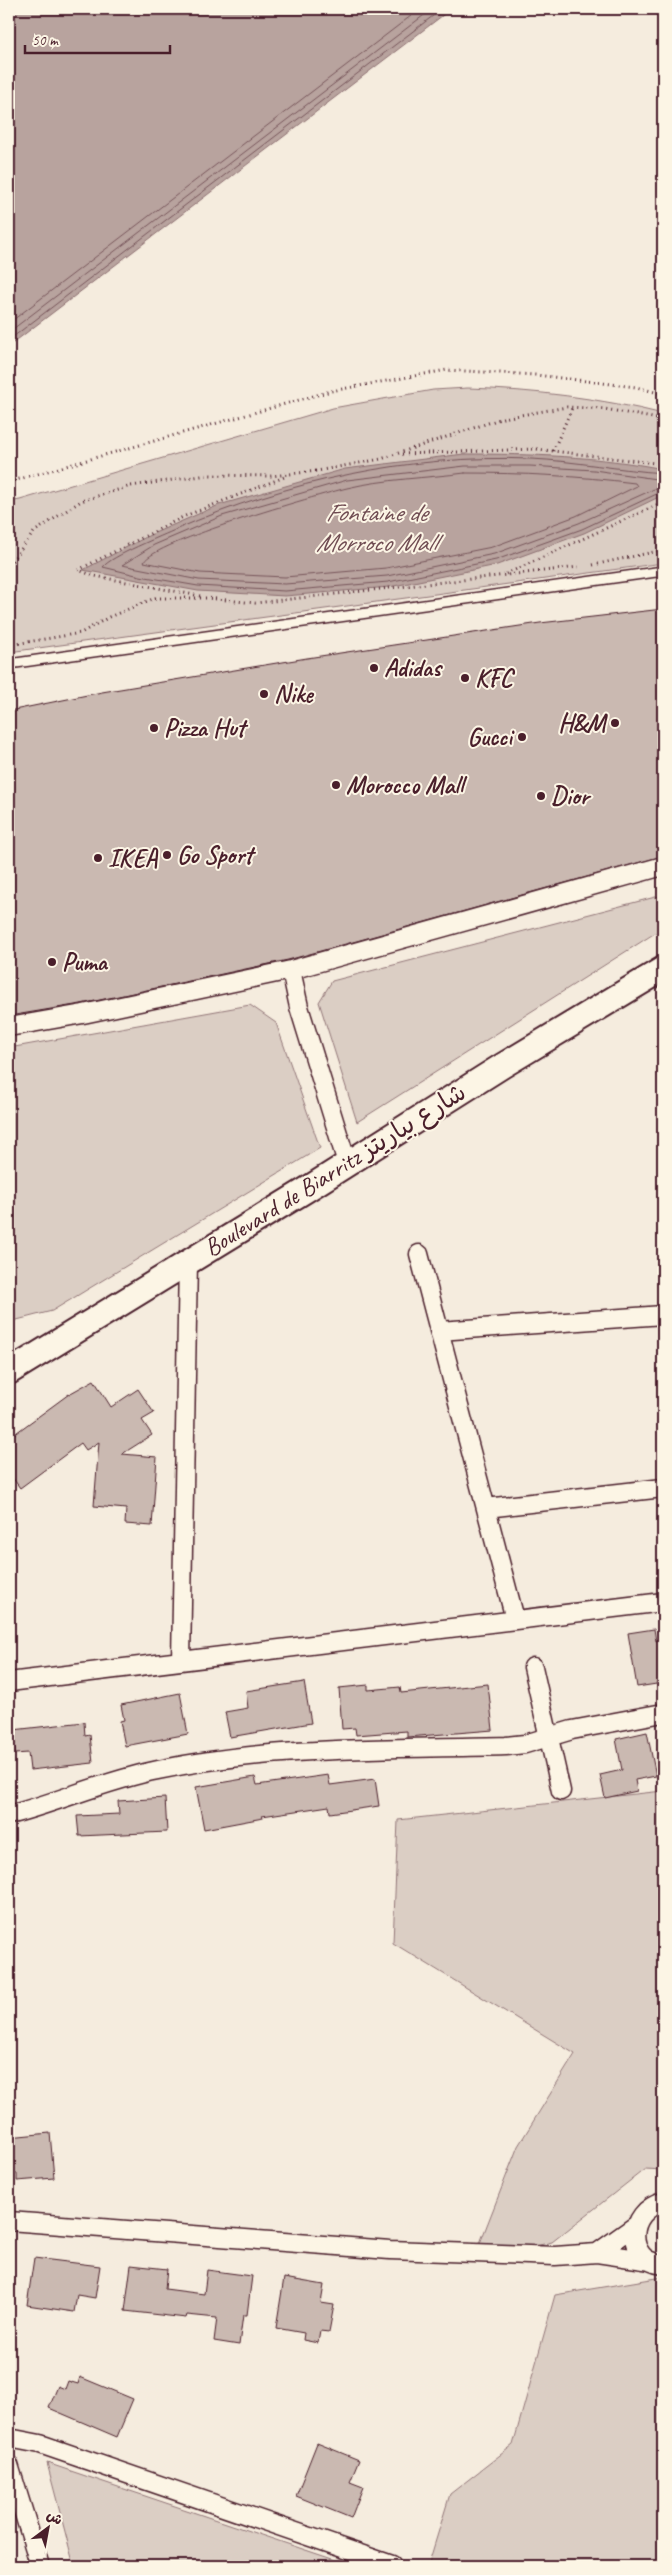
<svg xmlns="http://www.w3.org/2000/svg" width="672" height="2575" font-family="Caveat,'Playpen Sans Arabic',sans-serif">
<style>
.green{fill:#dbcec4;stroke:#927678}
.water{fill:#b8a39e;stroke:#8c6e70}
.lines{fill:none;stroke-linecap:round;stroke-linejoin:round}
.shore{stroke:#765459;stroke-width:1}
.building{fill:#cab9b1;stroke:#4a1f2b}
.lane-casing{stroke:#4a1f2b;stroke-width:12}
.street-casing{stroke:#4a1f2b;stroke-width:21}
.secondary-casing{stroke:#4a1f2b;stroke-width:28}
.path{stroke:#4a1f2b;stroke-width:3;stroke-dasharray:1 4;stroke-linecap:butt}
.lane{stroke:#fcf5e5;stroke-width:9}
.street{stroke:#fcf5e5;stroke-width:18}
.secondary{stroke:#fcf5e5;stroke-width:24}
.poi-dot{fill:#4a1f2b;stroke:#fcf5e5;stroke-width:2}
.labels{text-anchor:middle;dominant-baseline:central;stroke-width:4;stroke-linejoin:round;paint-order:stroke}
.poi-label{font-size:25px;font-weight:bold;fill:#4a1f2b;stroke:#fcf5e5;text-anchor:start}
.street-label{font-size:25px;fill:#4a1f2b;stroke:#fcf5e5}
.water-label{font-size:26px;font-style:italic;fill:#704d53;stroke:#fcf5e5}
</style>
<rect width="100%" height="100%" fill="#f5ecde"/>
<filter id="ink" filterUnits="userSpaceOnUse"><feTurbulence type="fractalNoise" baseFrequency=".02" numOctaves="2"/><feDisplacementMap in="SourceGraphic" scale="10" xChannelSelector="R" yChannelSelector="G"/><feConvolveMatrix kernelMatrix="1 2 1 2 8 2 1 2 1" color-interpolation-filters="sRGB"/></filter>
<g filter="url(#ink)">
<path class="green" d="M468 388C533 390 600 398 663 414V563L9 652V502L20 500 333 408 433 390Z
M663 895V928L357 1122 319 1002 332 981Z
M250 1005 276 1023 320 1148 52 1311 9 1322V1048Z
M663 1791V2170L645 2169 552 2242 473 2261 518 2146 575 2054 393 1943 398 1820Z
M663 2277V2566H428L450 2494 513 2445 555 2295Z
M47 2463 353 2566H74Z"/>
<path class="water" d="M9 9H451L9 346Z
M464 454C531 454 598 456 663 469V495L584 533 497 565 389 587 285 596 198 591 83 570 150 535 219 505 345 469Z"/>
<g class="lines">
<path class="shore" d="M9 323 420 9
M9 332 432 9
M9 340 442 9
M465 473C522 473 578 476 635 483L637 486 576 516 492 547 386 568 285 577 200 573 144 562C153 542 318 495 347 488 384 479 427 478 465 473Z
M663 473C619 470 576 461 531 459 410 454 287 481 177 529 162 536 111 556 103 567L140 576 198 586 285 591 388 582 496 560 582 529 663 491
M663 480 594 470 530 466H465L347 480 222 516 154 545 122 565 199 580 285 584 387 576 494 554 579 523 663 485"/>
</g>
<path class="building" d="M663 609V856L288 960 81 1004 9 1016V711L102 692 307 658 540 623Z
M94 1380 111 1407 138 1389 154 1413 142 1420 152 1435 122 1454 157 1457 152 1526 125 1524 126 1509 94 1506 99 1442 86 1450 81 1443 20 1488 9 1473V1438L69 1394Z
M654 1629 656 1641 663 1640V1683L637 1687 628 1633Z
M304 1682 311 1723 230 1737 225 1712 248 1708 246 1691Z
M488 1684 493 1730 407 1737V1731L356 1735 355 1728 342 1729 339 1688 368 1685V1690L400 1687 401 1693Z
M180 1693 188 1734 125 1746 120 1721 124 1720 121 1705Z
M84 1722 85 1736 90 1735 93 1763 30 1770 28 1753 15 1754 13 1730Z
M647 1732 656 1776 635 1780 637 1791 605 1798 600 1775 622 1770 616 1739Z
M328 1775 330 1785 375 1779 379 1806 330 1813 329 1806 262 1816 263 1818 204 1829 196 1787 255 1777 257 1785Z
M165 1798 167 1832 79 1836 77 1816 119 1814 118 1801Z
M50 2133 54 2178 17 2181V2173L9 2174V2137Z
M34 2258 100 2266 95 2298 77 2295 74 2312 27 2305Z
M131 2265 167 2269 165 2289 204 2294 207 2270 252 2276 247 2315H243L239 2345 214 2341 217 2318 187 2315 186 2318 125 2311Z
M284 2278 324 2285 321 2303 334 2305 329 2332 320 2331 318 2343 303 2340 304 2333 276 2328Z
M80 2377 133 2399 117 2437 49 2408 58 2386 65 2389 68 2381 78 2384Z
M317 2443 359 2460 350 2482 363 2487 351 2518 296 2496Z"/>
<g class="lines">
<defs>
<path id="lane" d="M9 664 663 571"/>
<path id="street" d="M291 970 299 1007 347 1163
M9 1027 83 1014 291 970 663 866
M419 1254 515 1619
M439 1331 663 1315
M486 1508 663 1488
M181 1661 188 1261
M533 1667 561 1791
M9 1682 663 1602
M9 1815C59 1802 107 1780 158 1770 272 1746 390 1749 506 1746L525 1744 572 1730 663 1713
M663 2202C627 2211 625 2261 663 2265
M9 2221 390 2250 555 2256 597 2253 651 2261
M597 2253 635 2226
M9 2438 40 2444 392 2565
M9 2465 40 2566"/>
<path id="secondary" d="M9 1372 306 1190 502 1066 663 969"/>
</defs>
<use href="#lane" class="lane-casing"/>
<use href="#street" class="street-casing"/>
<use href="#secondary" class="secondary-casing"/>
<path class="path" d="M553 451 572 408
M402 454 536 449 663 464
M9 482 331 391 447 370 536 375 636 387 663 394
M9 565 34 532 81 501 131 486 208 475 271 476 317 471 381 459 503 418 567 407 605 409 663 420
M593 565 663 550
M506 574 663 502
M200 596 95 576 78 570 185 516 287 476
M9 645 81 633 109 617 155 598H207L255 603 579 567"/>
<use href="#lane" class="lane"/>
<use href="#street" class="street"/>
<use href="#secondary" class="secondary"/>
</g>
</g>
<g class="poi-dot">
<circle cx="374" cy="668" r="5"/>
<circle cx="465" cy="678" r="5"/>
<circle cx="264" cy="694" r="5"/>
<circle cx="615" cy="723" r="5"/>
<circle cx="154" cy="728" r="5"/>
<circle cx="522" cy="737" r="5"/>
<circle cx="336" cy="785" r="5"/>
<circle cx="541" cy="796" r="5"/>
<circle cx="167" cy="855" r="5"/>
<circle cx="98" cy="858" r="5"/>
<circle cx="52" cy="962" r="5"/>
</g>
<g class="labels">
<g class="poi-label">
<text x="384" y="668">Adidas</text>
<text x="475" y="678">KFC</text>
<text x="274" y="694">Nike</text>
<text x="605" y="723" text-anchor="end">H&amp;M</text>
<text x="164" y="728">Pizza Hut</text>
<text x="512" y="737" text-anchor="end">Gucci</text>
<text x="346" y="785">Morocco Mall</text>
<text x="551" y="796">Dior</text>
<text x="177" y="855">Go Sport</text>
<text x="108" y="858">IKEA</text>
<text x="62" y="962">Puma</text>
</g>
<g class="street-label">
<text transform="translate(335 1170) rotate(-32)">Boulevard de Biarritz شارع بياريتز</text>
</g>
<g class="water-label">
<text x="376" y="512">Fontaine de<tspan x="376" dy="30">Morroco Mall</tspan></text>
</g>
</g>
<rect width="672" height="2575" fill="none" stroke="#fcf5e5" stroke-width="30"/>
<rect x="15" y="15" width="642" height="2545" fill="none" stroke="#4a1f2b" stroke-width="2" filter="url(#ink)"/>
<g transform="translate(48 2528) rotate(32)" stroke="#fcf5e5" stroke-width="4" paint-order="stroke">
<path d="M0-4L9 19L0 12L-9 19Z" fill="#4a1f2b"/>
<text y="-8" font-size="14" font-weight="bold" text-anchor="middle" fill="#4a1f2b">ش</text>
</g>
<path d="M25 45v8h145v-8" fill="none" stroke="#4a1f2b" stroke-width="2.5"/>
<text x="32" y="45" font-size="15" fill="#4a1f2b" stroke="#fcf5e5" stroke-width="4" paint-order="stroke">50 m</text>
</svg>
